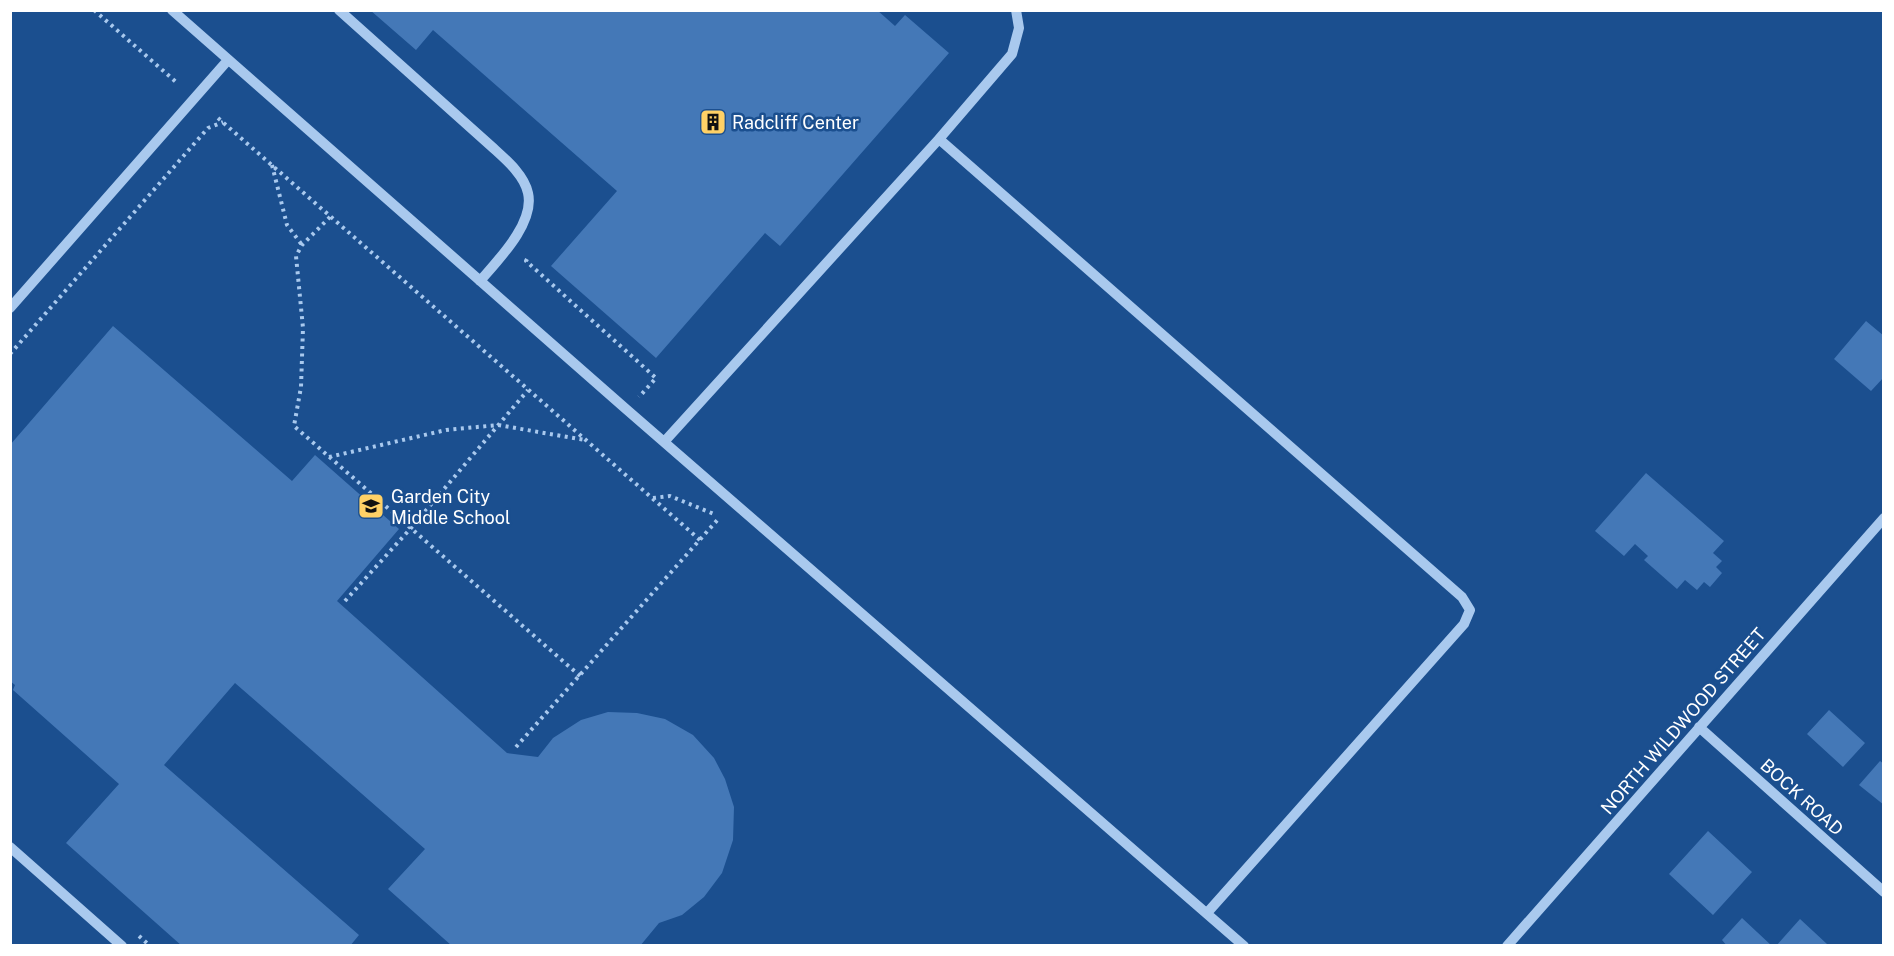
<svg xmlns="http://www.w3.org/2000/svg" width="1894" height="956" font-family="'Public Sans',sans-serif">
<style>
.building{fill:#4478b7}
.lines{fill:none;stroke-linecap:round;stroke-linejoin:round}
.path{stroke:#a9c9ee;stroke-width:4;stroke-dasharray:3 4.5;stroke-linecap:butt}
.minor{stroke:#a9c9ee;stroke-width:10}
.labels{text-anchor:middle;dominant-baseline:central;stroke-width:5;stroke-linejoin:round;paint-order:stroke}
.poi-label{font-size:18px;fill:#fff;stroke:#1b4f8f;text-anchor:start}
.street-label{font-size:18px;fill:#fff;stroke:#1b4f8f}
</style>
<rect width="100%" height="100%" fill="#1b4f8f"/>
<path class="building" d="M370 10H877L895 26 905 15 949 53 780 246 765 233 656 358 551 266 617 191 433 30 416 50Z
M1866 321 1884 336V377L1871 391 1834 359Z
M113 326 292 481 315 455 399 529 337 601 507 753 538 757 553 738 581 720 608 712 637 713 665 719 693 735 714 758 725 779 734 807 733 840 722 873 704 897 682 915 659 923 640 946H452L388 889 425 849 235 683 164 765 359 935 350 946H182L66 843 119 784 13 690 15 685 10 681V445Z
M1646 473 1724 541 1713 553 1722 561 1716 567 1722 573 1710 587 1704 582 1697 590 1685 580 1677 589 1644 560 1648 556 1635 544 1624 556 1595 531Z
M1829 710 1865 743 1843 767 1807 734Z
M1880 761 1884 764V805L1859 785Z
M1708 831 1752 872 1713 915 1669 874Z
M1742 918 1772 946H1727L1722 940Z
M1800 919 1827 944 1826 946H1776Z"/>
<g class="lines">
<path class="path" d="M94 10 176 82
M218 118 700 540
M272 165 287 225 302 245
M330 217 302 245 296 256 303 328 301 387 294 426 580 676
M527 259 526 261 656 378 639 397
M10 354 208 128 223 122
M329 457 446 430 498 425 585 440
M653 498 670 496 714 514
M345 601 411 528 528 390
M516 747 720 517
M139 936 150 946"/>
<path class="minor" d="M172 10 626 409 1244 946
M339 10 491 146C504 158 524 174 528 193 535 223 498 260 480 281
M939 139 1012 54 1019 28 1016 10
M10 308 228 60
M664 442 939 139 1462 597 1470 610 1464 624 1207 913
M1699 727 1884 892
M10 847 122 946
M1507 946 1884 518"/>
</g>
<defs>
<symbol id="building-square" viewBox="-11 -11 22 22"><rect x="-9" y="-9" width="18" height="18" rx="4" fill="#ffd166" stroke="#1b4f8f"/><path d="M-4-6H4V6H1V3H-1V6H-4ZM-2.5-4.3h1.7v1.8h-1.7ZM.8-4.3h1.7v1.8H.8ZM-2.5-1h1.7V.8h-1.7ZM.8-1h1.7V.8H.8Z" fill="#111"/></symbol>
<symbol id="school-square" viewBox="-11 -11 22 22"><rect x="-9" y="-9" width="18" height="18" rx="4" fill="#ffd166" stroke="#1b4f8f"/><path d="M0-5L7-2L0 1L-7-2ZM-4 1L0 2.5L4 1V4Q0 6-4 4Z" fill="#111"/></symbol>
</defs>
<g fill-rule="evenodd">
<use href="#building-square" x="698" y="107" width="30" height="30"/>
<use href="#school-square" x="356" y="491" width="30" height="30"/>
</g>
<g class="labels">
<g class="poi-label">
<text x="732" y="122">Radcliff Center</text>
<text x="391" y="496">Garden City<tspan x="391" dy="21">Middle School</tspan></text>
</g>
<g class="street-label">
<text transform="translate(1683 721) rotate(-49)">NORTH WILDWOOD STREET</text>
<text transform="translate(1802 797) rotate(42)">BOCK ROAD</text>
</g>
</g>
<rect width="1894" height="956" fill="none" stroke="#ffffff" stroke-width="24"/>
</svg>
